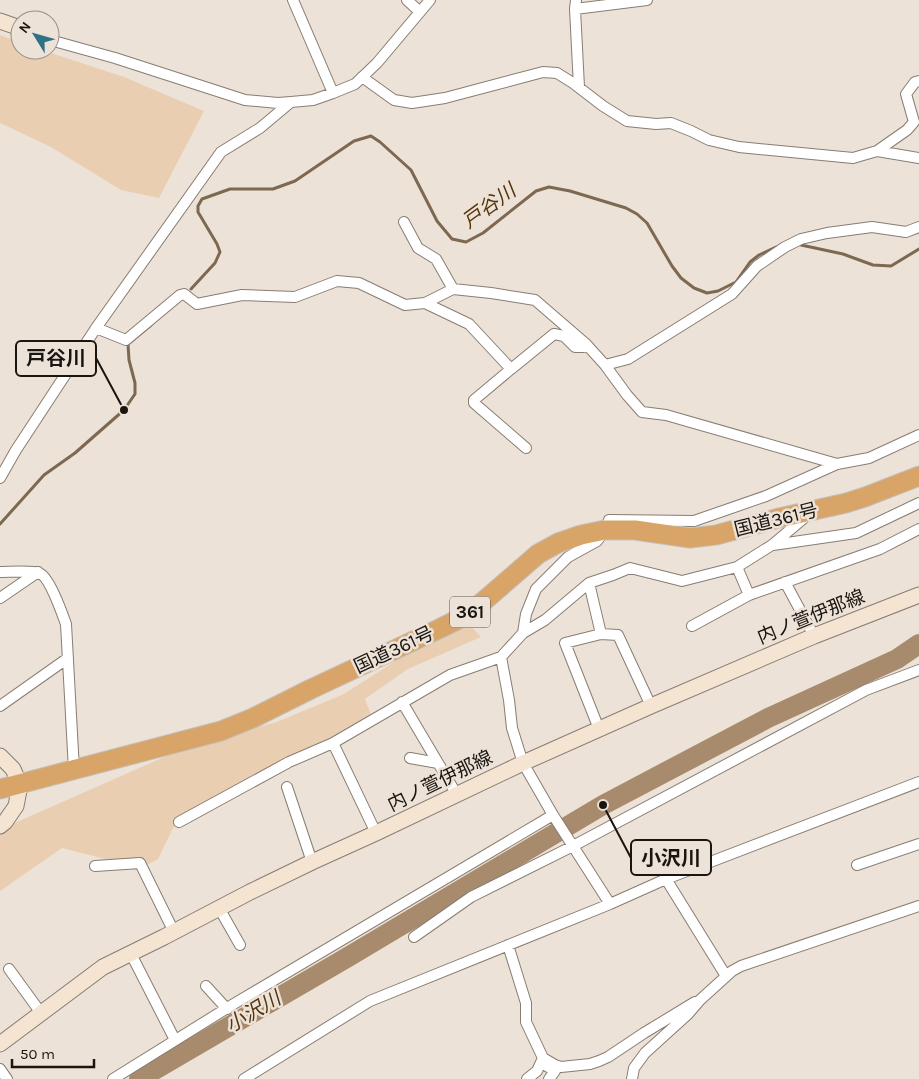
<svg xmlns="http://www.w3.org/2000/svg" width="919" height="1079" font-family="Karla,'Noto Sans JP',sans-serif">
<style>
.green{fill:#eaceb2}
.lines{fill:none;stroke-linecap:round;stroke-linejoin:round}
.stream{stroke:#7d6851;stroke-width:3}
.river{stroke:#a88b6d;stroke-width:20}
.street-casing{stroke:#877d73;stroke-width:12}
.secondary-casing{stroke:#877d73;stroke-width:17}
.highway-casing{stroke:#c3c2c1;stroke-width:21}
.street{stroke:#fff;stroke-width:10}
.secondary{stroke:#f4e4d1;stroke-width:15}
.highway{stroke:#d9a467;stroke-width:19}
.labels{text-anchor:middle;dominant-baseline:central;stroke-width:5;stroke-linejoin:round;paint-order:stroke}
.shield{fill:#ede2d7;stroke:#59524c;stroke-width:1}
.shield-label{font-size:18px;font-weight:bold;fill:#191511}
.street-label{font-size:19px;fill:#191511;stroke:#ede2d7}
.water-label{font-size:20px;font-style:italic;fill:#54350e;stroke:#ede2d7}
.leader{fill:none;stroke:#191511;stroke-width:2}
.callout-dot{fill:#191511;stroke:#ede2d7;stroke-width:2}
.callout{fill:#ede2d7;stroke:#191511;stroke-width:2}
.callout-label{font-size:20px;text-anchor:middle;font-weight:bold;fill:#191511}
</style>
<rect width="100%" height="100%" fill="#ede2d7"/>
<path class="green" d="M0 35 20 42V50H42L124 77 204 111 159 198 121 190 51 147 0 123Z
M468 623 481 637 408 669 365 699 371 715 358 730 271 766 173 828 158 859 141 868 62 848 0 891V833L17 822 189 746 277 722 344 694 431 638Z"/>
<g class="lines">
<path class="stream" d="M801 245 843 254 873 265 891 266 919 249
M191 289 215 263 220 252 217 244 198 212V206L202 199 230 189H273L295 181 354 141 371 136 380 142 411 170 437 221 452 239 466 242 483 233 536 191 549 187 570 191 626 208 637 214 647 223 672 266 681 278 694 288 707 293 718 291 736 282 750 262 759 255 776 247
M0 524 44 475 75 453 124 410 135 394V383L129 360 128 344 151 325"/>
<path class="river" d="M139 1079 348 957 603 805 768 718 897 659 919 644"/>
<defs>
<path id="street" d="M293 0 333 93
M407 0 420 12
M576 0 575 9 579 87
M575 9 647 0
M50 40 115 58 245 100 278 103 291 102 313 100 333 93 355 84 377 63 430 0
M362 77 394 100 412 103 445 98 543 72 557 73 573 83 603 106 627 121 656 124 671 123 691 131 709 140 739 147 853 158 877 151 919 158
M877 151 907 130 914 122 906 94 915 82 919 81
M404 222 418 248 436 259 453 289
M425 303 469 324 511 369 554 334 564 336 575 347H584L586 344
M96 328 126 340 180 295 184 294 197 304 242 295 295 297 337 281 359 283 405 305 425 303 453 289 491 293 535 300 586 344 605 365 627 395 642 412 666 415 837 464
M605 365 628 359 732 294 757 266 785 247 801 239 827 233 872 227 906 232 919 227
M511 369 474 400V403L526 448
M0 478 16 450 96 328 221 152 260 128 291 102
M773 545 856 533 919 503
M737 567 749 595
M0 572C9 572 32 570 39 573 49 576 62 613 66 624L74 770
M785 582 814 636
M589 583 601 634 565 643 599 729
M0 598 38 572
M692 626 749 595 880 549 919 529
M523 633 545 620 589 583 613 575 630 568 682 581 737 567 772 545 803 519 806 514
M601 634 618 635 651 706
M402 702 457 795
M0 706 68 658
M333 743 376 833
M410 758 438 763
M287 787 312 862
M179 822 289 762 333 743 450 675 501 657
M857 865 919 844
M95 866 140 863 174 932
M666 879 726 976
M610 904 553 815 523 763 512 728 509 700 501 657 523 633 526 614 536 589 568 557 597 541 605 530 609 520 694 521 766 496 837 464 869 458 919 435
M219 908 240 945
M414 937 471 897 573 846 866 690 919 670
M508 945 526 1003V1022L543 1058 537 1071 527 1079
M131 954 175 1040
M9 969 41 1013
M206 986 227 1009
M543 1058 555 1065 561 1067 590 1064 599 1061 608 1057 644 1033 695 1002
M545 1065 555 1071 549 1079
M0 1069 7 1079
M113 1079 232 1005 553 815
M244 1079 370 1001 610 904 666 879 919 782
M632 1079 634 1068 645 1053 688 1014 700 1000 732 971 741 966 919 906"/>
<path id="secondary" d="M0 21 20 28
M0 756 13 769 20 785 16 806 5 822 0 826
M0 1044 103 967 164 937 250 892 312 862 376 833 523 763 651 706 814 636 919 595"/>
<path id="highway" d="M0 789 221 731 253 718 311 689 441 628 465 616 485 600 538 554 558 543 581 535 605 530H635L690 538 716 535 779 518 846 503 865 497 919 476"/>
</defs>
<use href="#street" class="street-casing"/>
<use href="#secondary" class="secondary-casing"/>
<use href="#highway" class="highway-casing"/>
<use href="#street" class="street"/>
<use href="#secondary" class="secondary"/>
<use href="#highway" class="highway"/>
</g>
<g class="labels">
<rect class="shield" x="450" y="596.5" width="40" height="31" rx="4"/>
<g class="shield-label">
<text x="470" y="612">361</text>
</g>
<g class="street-label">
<text transform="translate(776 520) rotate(-14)">国道361号</text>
<text transform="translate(811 617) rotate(-22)">内ノ萱伊那線</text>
<text transform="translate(394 650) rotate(-25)">国道361号</text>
<text transform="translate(440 781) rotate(-26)">内ノ萱伊那線</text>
</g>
<g class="water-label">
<text transform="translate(489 206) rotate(-36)">戸谷川</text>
<text transform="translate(253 1012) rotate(-31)">小沢川</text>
</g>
</g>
<path class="leader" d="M124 410L96 358M603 805L631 858"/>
<g class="callout-dot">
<circle cx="124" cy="410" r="5"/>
<circle cx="603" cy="805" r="5"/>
</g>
<g class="callout">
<rect x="16" y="341" width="80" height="35" rx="5"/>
<rect x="631" y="840" width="80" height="35" rx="5"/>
</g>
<g class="callout-label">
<text x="56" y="365">戸谷川</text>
<text x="671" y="865">小沢川</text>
</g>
<g transform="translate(35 35) rotate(307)"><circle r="24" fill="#ede2d7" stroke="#989088"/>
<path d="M0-4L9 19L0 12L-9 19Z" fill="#307284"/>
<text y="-8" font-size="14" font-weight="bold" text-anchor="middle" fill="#191511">N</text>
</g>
<path d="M12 1059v8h82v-8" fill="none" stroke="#191511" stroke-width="2.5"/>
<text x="20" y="1059" font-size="15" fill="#191511" stroke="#ede2d7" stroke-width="4" paint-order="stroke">50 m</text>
</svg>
